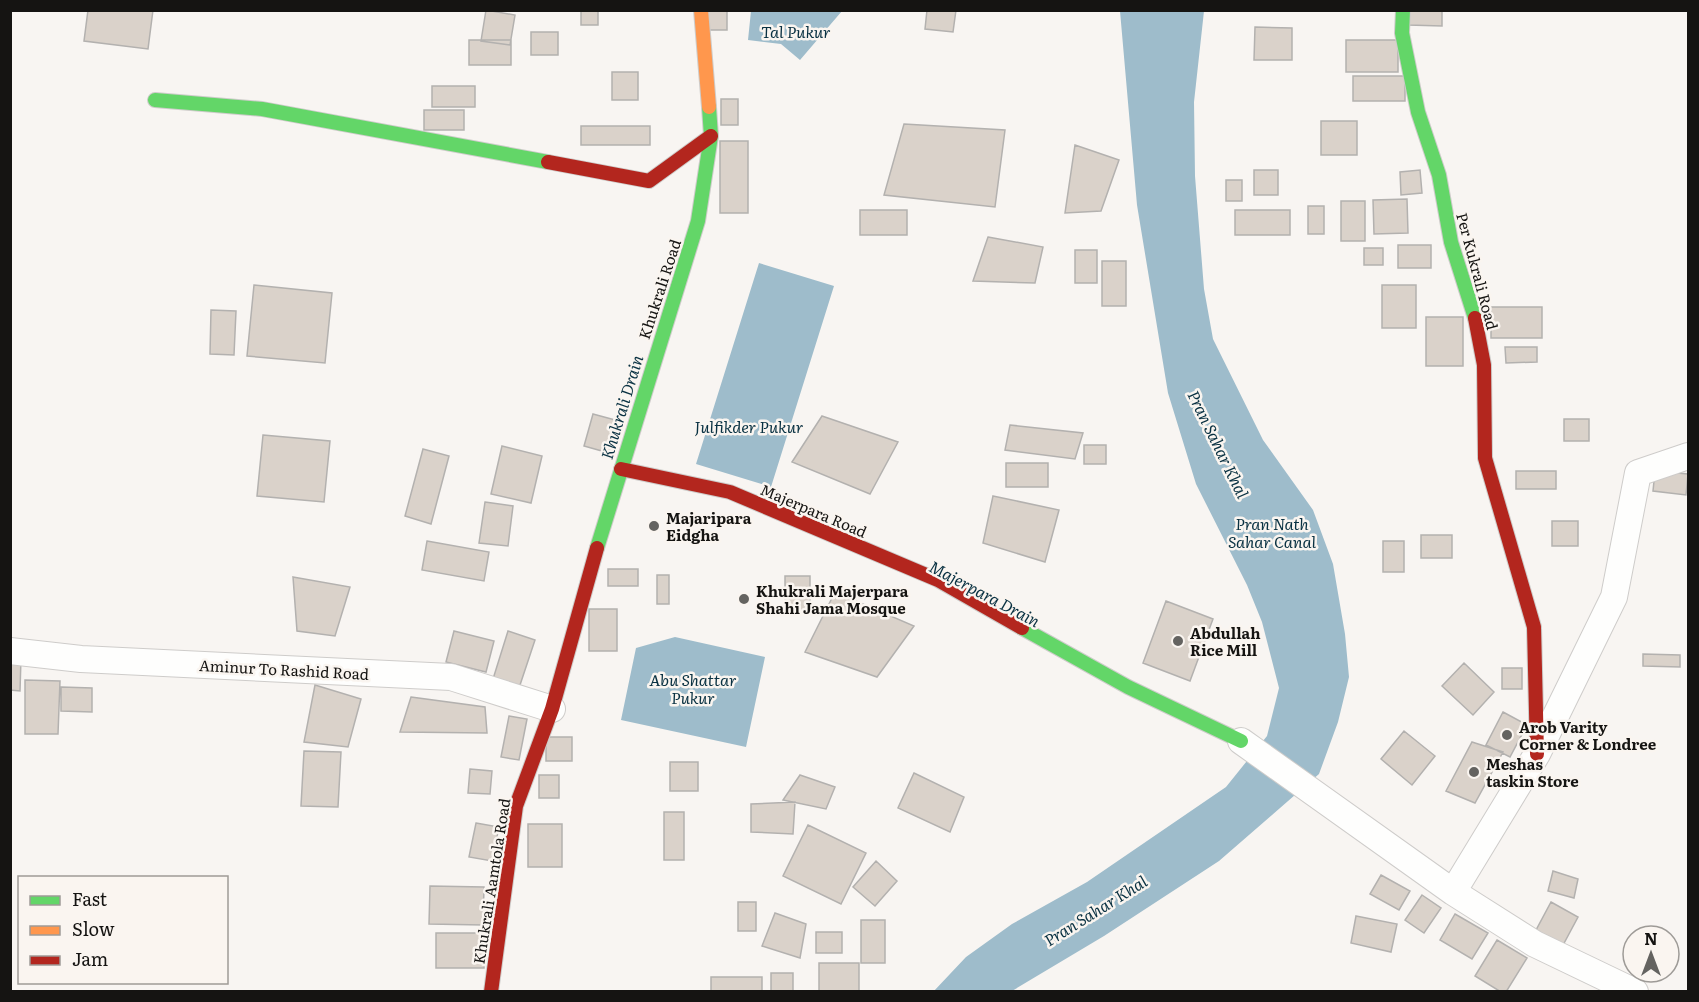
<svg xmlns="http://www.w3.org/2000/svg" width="1699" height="1002" font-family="Literata,serif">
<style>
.water{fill:#9ebccb}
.building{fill:#dad2ca;stroke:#b3b1af;stroke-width:1.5}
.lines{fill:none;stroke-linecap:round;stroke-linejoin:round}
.street-casing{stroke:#ceccca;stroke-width:28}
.fast-casing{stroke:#ceccca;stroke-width:16}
.slow-casing{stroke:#ceccca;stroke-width:16}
.jam-casing{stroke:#ceccca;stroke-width:16}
.street{stroke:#fefefd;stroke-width:26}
.fast{stroke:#63d668;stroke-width:14}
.slow{stroke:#ff974d;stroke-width:14}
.jam{stroke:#b3261e;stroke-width:14}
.poi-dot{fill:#646360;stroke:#faf5f0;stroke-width:2}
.labels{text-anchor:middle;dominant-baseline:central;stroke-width:5;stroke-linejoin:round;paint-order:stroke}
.street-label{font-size:15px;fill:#151412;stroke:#faf5f0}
.poi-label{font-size:15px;font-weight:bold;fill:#151412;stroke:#faf5f0;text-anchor:start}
.water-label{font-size:16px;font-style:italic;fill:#093142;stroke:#faf5f0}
</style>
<rect width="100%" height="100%" fill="#f8f5f2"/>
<path class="water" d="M751 11V10L842 11 800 60 781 44 748 40Z
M1120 11H1204L1194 102 1195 176 1204 289 1213 339 1263 440 1313 510 1333 564 1345 634 1349 677 1338 722 1319 774 1219 861 1104 936 1012 991 933 992 966 957 1012 924 1087 882 1226 787 1267 736 1279 688 1262 622 1247 585 1196 484 1168 393 1137 205Z
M759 263 834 286 771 487 696 464Z
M675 637 765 657 746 747 621 720 636 648Z"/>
<path class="building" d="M88 10H153L148 49 84 41Z
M486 10 515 15 510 45 481 41Z
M581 10H598V25H581Z
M708 10H727V30H708Z
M927 10H956L953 32 925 29Z
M1408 10H1442V26L1408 25Z
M1255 27 1292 28V60H1254Z
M531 32H558V55H531Z
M469 40H511V65H469Z
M1346 40H1398V72H1346Z
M612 72H638V100H612Z
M1353 76H1405V101H1353Z
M432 86H475V107H432Z
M721 99H738V125H721Z
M424 110H464V130H424Z
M1321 121H1357V155H1321Z
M904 124 1005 130 995 207 884 195Z
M581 126H650V145H581Z
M720 141H748V213H720Z
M1075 145 1119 160 1101 211 1065 213Z
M1254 170H1278V195H1254Z
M1420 170 1422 193 1401 195 1400 172Z
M1226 180H1242V201H1226Z
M1407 199 1408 233 1374 234 1373 200Z
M1341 201H1365V241H1341Z
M1308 206H1324V234H1308Z
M860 210H907V235H860Z
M1235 210H1290V235H1235Z
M988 237 1043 247 1035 283 973 281Z
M1398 245H1431V268H1398Z
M1364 248H1383V265H1364Z
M1075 250H1097V283H1075Z
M1102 261H1126V306H1102Z
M254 285 332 293 325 363 247 356Z
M1382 285H1416V328H1382Z
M1491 307H1542V338H1491Z
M211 310 236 311 234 355 210 354Z
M1426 317H1463V366H1426Z
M1505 347H1537V362L1506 363Z
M593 414 619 421 609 453 584 446Z
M822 416 898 442 870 494 792 462Z
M1564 419H1589V441H1564Z
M1010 425 1083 433 1075 459 1005 450Z
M263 435 330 441 324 502 257 496Z
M1084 445H1106V464H1084Z
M502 446 542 456 531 503 491 494Z
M423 449 449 456 431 524 405 516Z
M1006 463H1048V487H1006Z
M1516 471H1556V489H1516Z
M1655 471 1688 474 1686 495 1653 491Z
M993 496 1059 510 1045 562 983 543Z
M485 502 513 506 508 546 479 543Z
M1552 521H1578V546H1552Z
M1421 535H1452V558H1421Z
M427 541 489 552 484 581 422 570Z
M1383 541H1404V572H1383Z
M608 569H638V586H608Z
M657 575H669V604H657Z
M785 576H810V612H785Z
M293 577 350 587 335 636 297 631Z
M835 592 914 626 877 677 805 652Z
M1166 601 1213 619 1190 681 1143 663Z
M589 609H617V651H589Z
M454 631 494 641 486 672 446 662Z
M508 631 535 640 519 688 493 679Z
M1643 654 1680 655V667L1643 666Z
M10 658H21L20 691 10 690Z
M1464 663 1494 692 1473 715 1442 686Z
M1502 668H1522V689H1502Z
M25 680 60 681 58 734H25Z
M315 685 361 699 348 747 304 742Z
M61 687 92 688V712L61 711Z
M411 697 485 707 487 733 400 732Z
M1503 712 1527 725 1510 757 1486 745Z
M509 716 527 719 519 760 501 757Z
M1404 731 1435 756 1412 785 1381 759Z
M546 737H572V761H546Z
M1472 742 1503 752 1475 803 1446 791Z
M304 751 341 752 338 807 301 806Z
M670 762H698V791H670Z
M470 769 492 771 490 794 468 793Z
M914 773 964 797 950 832 898 808Z
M539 775H559V798H539Z
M800 775 835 787 826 809 783 800Z
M795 802 793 834 751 832V804Z
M664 812H684V860H664Z
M476 823 499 827 492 861 469 857Z
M528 824H562V867H528Z
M808 825 866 853 841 904 783 876Z
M876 861 897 881 875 906 853 887Z
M1553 871 1578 879 1574 898 1548 891Z
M1381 875 1410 891 1399 910 1370 894Z
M430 886 484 887 483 925 429 924Z
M1422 895 1441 908 1424 933 1405 920Z
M738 902H756V931H738Z
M1551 902 1578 917 1562 947 1535 932Z
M775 913 806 924 800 958 762 946Z
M1455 914 1488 933 1472 959 1440 940Z
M1356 916 1397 924 1391 952 1351 943Z
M861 920H885V963H861Z
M816 932H842V953H816Z
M436 933H484V968H436Z
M1497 940 1527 958 1506 992H1501L1475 976Z
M819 963H859V992H819Z
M771 973H793V992H771Z
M711 977H762V992H711Z"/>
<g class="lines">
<defs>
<path id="street" d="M10 651 81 659 451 677 552 709
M1241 741 1453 892 1535 944 1635 992
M1453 892 1537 754 1614 597 1638 473 1688 456"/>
<path id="fast" d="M1403 10 1402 33 1418 112 1439 175 1451 242 1475 318
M155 100 262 109 548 162
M597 548 698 221 711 136 709 107
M1022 628 1128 687 1241 741"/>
<path id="slow" d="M701 10 709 107"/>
<path id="jam" d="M548 162 649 181 711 136
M1475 318 1484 365 1485 458 1534 627 1537 754
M621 469 730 492 938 580 1022 628
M491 992 516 806 552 709 597 548"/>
</defs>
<use href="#street" class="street-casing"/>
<use href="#fast" class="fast-casing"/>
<use href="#slow" class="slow-casing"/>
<use href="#jam" class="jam-casing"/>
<use href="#street" class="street"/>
<use href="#fast" class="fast"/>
<use href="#slow" class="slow"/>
<use href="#jam" class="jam"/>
</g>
<g class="poi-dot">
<circle cx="654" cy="526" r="6"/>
<circle cx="744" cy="599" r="6"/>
<circle cx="1178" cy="641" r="6"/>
<circle cx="1507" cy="735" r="6"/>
<circle cx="1474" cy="772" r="6"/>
</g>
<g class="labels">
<g class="street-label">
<text transform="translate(1478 271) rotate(75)">Per Kukrali Road</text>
<text transform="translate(659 289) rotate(-72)">Khukrali Road</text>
<text transform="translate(814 510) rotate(23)">Majerpara Road</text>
<text transform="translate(284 669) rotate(3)">Aminur To Rashid Road</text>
<text transform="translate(491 881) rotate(-81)">Khukrali Aamtola Road</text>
</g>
<g class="poi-label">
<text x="666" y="517">Majaripara<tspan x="666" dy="17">Eidgha</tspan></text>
<text x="756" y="590">Khukrali Majerpara<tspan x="756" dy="17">Shahi Jama Mosque</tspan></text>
<text x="1190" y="632">Abdullah<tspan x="1190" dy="17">Rice Mill</tspan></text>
<text x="1519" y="726">Arob Varity<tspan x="1519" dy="17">Corner &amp; Londree</tspan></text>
<text x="1486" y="763">Meshas<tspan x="1486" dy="17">taskin Store</tspan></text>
</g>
<g class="water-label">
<text x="796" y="31">Tal Pukur</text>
<text transform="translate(621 407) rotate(-73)">Khukrali Drain</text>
<text x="749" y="426">Julfikder Pukur</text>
<text transform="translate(1219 444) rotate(64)">Pran Sahar Khal</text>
<text x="1272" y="523">Pran Nath<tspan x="1272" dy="18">Sahar Canal</tspan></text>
<text transform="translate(985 593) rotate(28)">Majerpara Drain</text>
<text x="693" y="679">Abu Shattar<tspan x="693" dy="18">Pukur</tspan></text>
<text transform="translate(1095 910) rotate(-32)">Pran Sahar Khal</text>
</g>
</g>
<rect width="1699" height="1002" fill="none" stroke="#151412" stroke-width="24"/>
<rect x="18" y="876" width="210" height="108" fill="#faf5f0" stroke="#9e9b97" stroke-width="1.5"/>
<rect x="30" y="896" width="30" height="9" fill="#63d668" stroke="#9e9b97" stroke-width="1.5"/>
<text x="72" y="906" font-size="18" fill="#151412">Fast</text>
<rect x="30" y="926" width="30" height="9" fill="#ff974d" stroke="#9e9b97" stroke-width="1.5"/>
<text x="72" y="936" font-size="18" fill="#151412">Slow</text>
<rect x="30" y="956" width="30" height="9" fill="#b3261e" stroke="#9e9b97" stroke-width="1.5"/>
<text x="72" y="966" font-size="18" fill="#151412">Jam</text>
<g transform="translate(1651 954)"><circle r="28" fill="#faf5f0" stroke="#9e9b97" stroke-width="1.5"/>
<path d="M0-4.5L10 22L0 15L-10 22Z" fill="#646360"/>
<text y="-9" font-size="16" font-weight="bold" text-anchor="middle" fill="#151412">N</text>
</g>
</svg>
